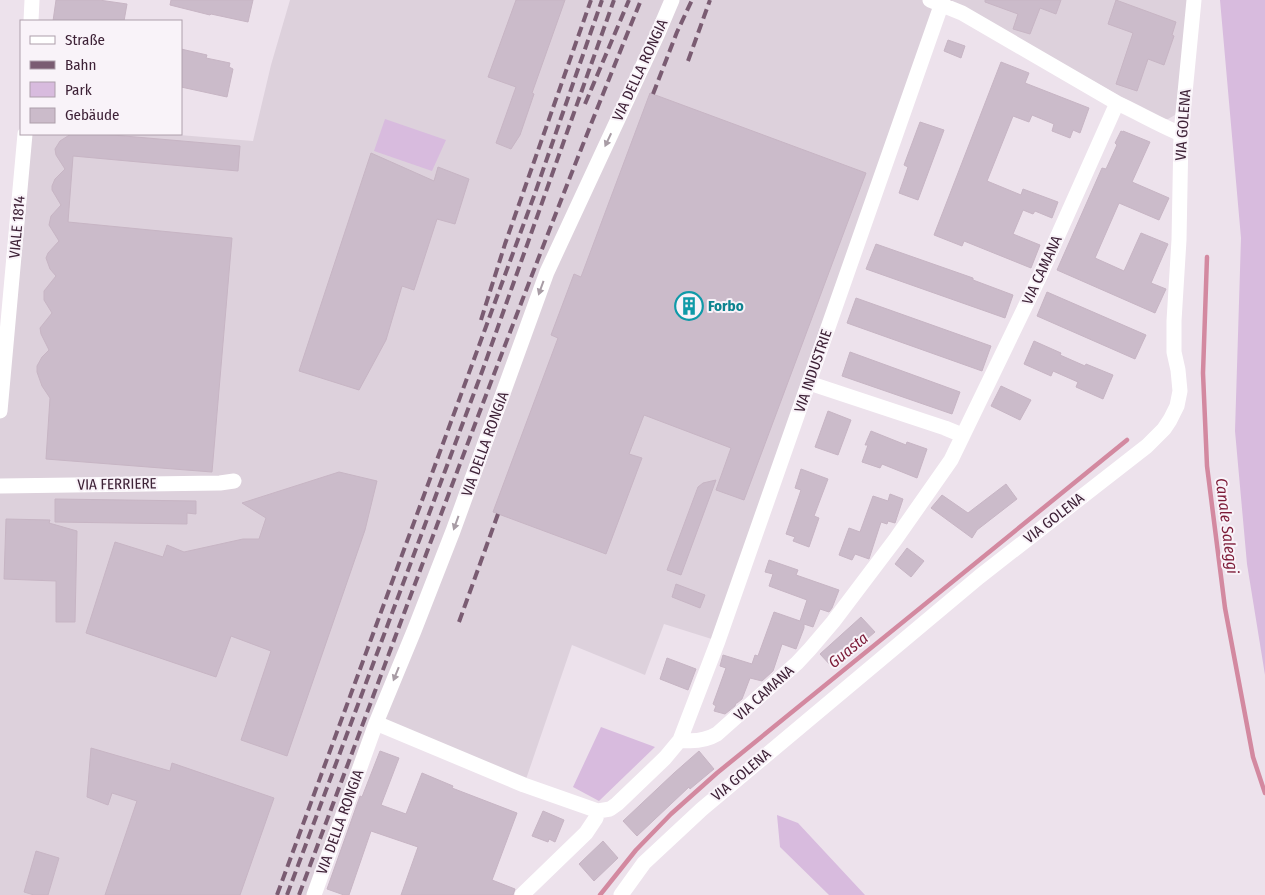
<svg xmlns="http://www.w3.org/2000/svg" width="1265" height="895" font-family="'Fira Sans Condensed',sans-serif">
<style>
.built{fill:#ddd1dc}
.green{fill:#d8bbde}
.lines{fill:none;stroke-linecap:round;stroke-linejoin:round}
.stream{stroke:#d389a0;stroke-width:4.5}
.building{fill:#cbbbca;stroke:#c7b5c4}
.minor{stroke:#fff;stroke-width:15}
.rail{stroke:#7a5c72;stroke-width:4;stroke-dasharray:10 5;stroke-linecap:butt}
.oneway{fill:#a89ca5}
.labels{text-anchor:middle;dominant-baseline:central;stroke-width:4;stroke-linejoin:round;paint-order:stroke}
.street-label{font-size:15px;fill:#3e2237;stroke:#f9f3f9}
.culture-label{font-size:15px;font-weight:bold;fill:#0d838f;stroke:#f9f3f9;text-anchor:start}
.water-label{font-size:16px;font-style:italic;fill:#7c1a37;stroke:#f9f3f9}
</style>
<rect width="100%" height="100%" fill="#ede2ec"/>
<path class="built" d="M290 0H1190L1178 107 1175 115 1168 119H1161L954 3 941 4 718 641 664 624 645 675 572 645 524 785 376 723 311 895H0V411L25 134H167L253 141 271 65Z"/>
<path class="green" d="M1220 0H1265V675L1247 564 1235 431 1241 238Z
M385 119 446 140 432 171 374 151Z
M601 727 655 747 599 801 573 787Z
M777 815 798 823 865 895H829L780 847Z"/>
<g class="lines">
<path class="stream" d="M1207 257 1203 373 1207 466 1225 608 1253 757 1265 793
M600 895 636 850 671 814 717 773 1127 440"/>
</g>
<path class="building" d="M56 0H99L127 4 124 21H53Z
M171 0H253L248 22 211 14 210 15 170 5Z
M516 0H565L532 93 534 94 520 135 511 149 496 143 516 87 488 77Z
M985 0H1061L1056 14 1040 8 1030 34 1013 29 1018 14 985 2Z
M1116 0 1176 22 1172 35 1174 36 1164 65 1148 59 1137 91 1116 84 1133 33 1108 24Z
M948 40 965 46 961 58 944 51Z
M181 49 207 55 206 58 230 63 229 67 233 69 227 97 181 87Z
M1001 62 1029 73 1025 83 1089 108 1080 133 1073 130 1070 138 1052 131 1054 124 1032 115 1029 122 1013 116 987 181 1021 195 1023 189 1058 202 1052 218 1035 211 1033 214 1023 210 1013 234 1040 245 1031 268 964 241 962 246 934 235Z
M650 93 866 173 744 500 716 490 731 448 644 415 629 454 642 458 606 554 493 512 558 338 551 335 574 274 581 277Z
M920 122 944 130 918 200 899 193 908 167 904 165Z
M1121 131 1123 132V131L1150 142 1132 182 1169 198 1159 220 1119 203 1095 258 1124 271 1141 233 1168 244 1151 283 1166 289 1155 313 1057 270 1102 168 1106 169 1117 145 1115 143Z
M71 134H101L240 146 238 171 73 156 68 222 232 238 212 472 46 459 50 398 42 386 37 372V366L42 357 49 350 41 334 40 328 52 313 44 300V291L56 276 50 269 46 258 48 253 59 241 49 225 51 216 61 205 52 190V186L55 179 65 169 56 155 55 149 60 141Z
M371 153 434 181 438 167 469 179 455 224 437 219 414 290 402 286 386 340 359 390 299 371Z
M876 244 973 278V280L1013 295 1005 318 866 269Z
M1047 292 1146 335 1135 359 1037 316Z
M856 298 991 346 982 371 847 323Z
M1034 341 1061 353 1060 355 1085 366 1086 364 1113 375 1103 399 1076 387 1078 382 1053 371 1051 376 1024 364Z
M850 352 960 392 952 414 842 376Z
M1001 386 1031 400 1020 420 991 406Z
M828 411 851 420 838 455 815 447Z
M871 431 906 445 907 442 927 449 917 478 882 464 880 468 862 462 868 445H865Z
M801 469 828 479 814 516 819 518 809 547 793 541 795 537 786 534 801 490 795 488Z
M339 472 377 481 365 530 287 756 241 740 271 651 231 636 216 677 86 633 115 542 163 557 167 545 184 552 243 539H259L266 518 242 503Z
M716 480 681 575 667 570 698 487 703 483Z
M1006 484 1017 499 977 530 972 538 931 508 942 495 968 513Z
M890 494 903 499 895 523 888 521 887 524 881 522 869 559 855 554 852 560 839 555 849 528 860 532 873 496 888 501Z
M55 499 196 501V514L187 513V524L55 522Z
M6 519 50 520 49 523 77 531 75 622H56V581L4 579Z
M907 548 924 561 911 577 895 564Z
M769 560 798 570 796 575 839 590 832 608 829 612 820 609 813 627 804 624V628L796 649 782 644 773 671 762 681 750 678 742 699 737 703H736L735 706 725 714 714 711 716 706 713 704 726 668 720 666 723 655 752 664 755 655 758 656 774 612 800 621 807 600 769 586 773 574 765 572Z
M676 584 705 595 700 608 672 597Z
M861 617 875 632 855 649 854 648 832 667 820 654Z
M667 658 696 669 688 690 660 679Z
M91 748 170 771 172 763 274 798 240 895H105L137 801 112 793 108 805 87 797Z
M380 751 399 758 381 805 406 814 422 773 453 786 452 788 517 813 492 880 515 889 513 895H401L418 847 371 831 349 895H344L327 889 360 796 362 797Z
M699 751 714 769 690 789 689 787 637 836 623 821 674 773Z
M543 811 564 820 555 842 549 839 548 842 532 836Z
M603 841 618 858 594 881 579 864Z
M36 851 59 858 48 895H34L24 892Z"/>
<g class="lines">
<path class="minor" d="M930 0 962 13 1117 103C1139 113 1159 125 1181 134
M31 21 32 0
M809 383 945 428 962 435
M0 411 25 134
M0 486 220 483 234 481
M376 723 524 785 598 811 610 809 617 804 665 758 680 740 718 641 943 0
M680 740C694 742 705 741 717 734L797 663 810 649 833 622 895 540 951 460 1039 278 1117 103
M314 895 376 723 414 631 453 531 547 272 658 33 672 0
M522 895 586 833 596 818 598 811
M621 895 644 863 702 809 979 577 1147 446 1164 429 1170 420 1177 406 1180 391 1178 370 1174 352V321L1179 240 1181 134 1194 0"/>
<path class="rail" d="M688 61 710 0
M653 94 677 32 692 0
M585 104 629 0
M481 320 505 244 591 0
M459 622 498 514
M277 895 534 196 602 0
M287 895 483 369 614 0
M299 895C411 596 520 296 641 0"/>
</g>
<defs><path id="oneway-solid" d="M-6-.8H1V-3.2L6.5 0L1 3.2V.8H-6Z" transform="scale(1.25)"/></defs>
<g class="oneway">
<use href="#oneway-solid" transform="translate(608 140) rotate(115)"/>
<use href="#oneway-solid" transform="translate(541 288) rotate(110)"/>
<use href="#oneway-solid" transform="translate(456 523) rotate(110)"/>
<use href="#oneway-solid" transform="translate(396 674) rotate(112)"/>
</g>
<defs>
<symbol id="building-ring" viewBox="-11 -11 22 22"><circle r="9.5" fill="#f9f3f9" stroke="#0f9aa8" stroke-width="1.5"/><path d="M-4-6H4V6H1V3H-1V6H-4ZM-2.5-4.3h1.7v1.8h-1.7ZM.8-4.3h1.7v1.8H.8ZM-2.5-1h1.7V.8h-1.7ZM.8-1h1.7V.8H.8Z" fill="#0f9aa8"/></symbol>
</defs>
<g fill-rule="evenodd">
<use href="#building-ring" x="673" y="290" width="32" height="32"/>
</g>
<g class="labels">
<g class="street-label">
<text transform="translate(640 70) rotate(-65)">VIA DELLA RONGIA</text>
<text transform="translate(1183 125) rotate(-86)">VIA GOLENA</text>
<text transform="translate(17 227) rotate(-85)">VIALE 1814</text>
<text transform="translate(1042 270) rotate(-65)">VIA CAMANA</text>
<text transform="translate(813 371) rotate(-71)">VIA INDUSTRIE</text>
<text transform="translate(485 444) rotate(-70)">VIA DELLA RONGIA</text>
<text transform="translate(117 484) rotate(-1)">VIA FERRIERE</text>
<text transform="translate(1054 518) rotate(-38)">VIA GOLENA</text>
<text transform="translate(764 693) rotate(-42)">VIA CAMANA</text>
<text transform="translate(741 775) rotate(-40)">VIA GOLENA</text>
<text transform="translate(340 822) rotate(-70)">VIA DELLA RONGIA</text>
</g>
<g class="culture-label">
<text x="708" y="306">Forbo</text>
</g>
<g class="water-label">
<text transform="translate(1227 526) rotate(83)">Canale Saleggi</text>
<text transform="translate(848 650) rotate(-39)">Guasta</text>
</g>
</g>
<rect x="20" y="20" width="162" height="115" fill="#f9f3f9" stroke="#ae9fab"/>
<rect x="30" y="36" width="25" height="8" fill="#ffffff" stroke="#ae9fab"/>
<text x="65" y="45" font-size="15" fill="#3e2237">Straße</text>
<rect x="30" y="61" width="25" height="8" fill="#7a5c72" stroke="#ae9fab"/>
<text x="65" y="70" font-size="15" fill="#3e2237">Bahn</text>
<rect x="30" y="82" width="25" height="15" fill="#d8bbde" stroke="#ae9fab"/>
<text x="65" y="95" font-size="15" fill="#3e2237">Park</text>
<rect x="30" y="108" width="25" height="15" fill="#cbbbca" stroke="#ae9fab"/>
<text x="65" y="120" font-size="15" fill="#3e2237">Gebäude</text>
</svg>
